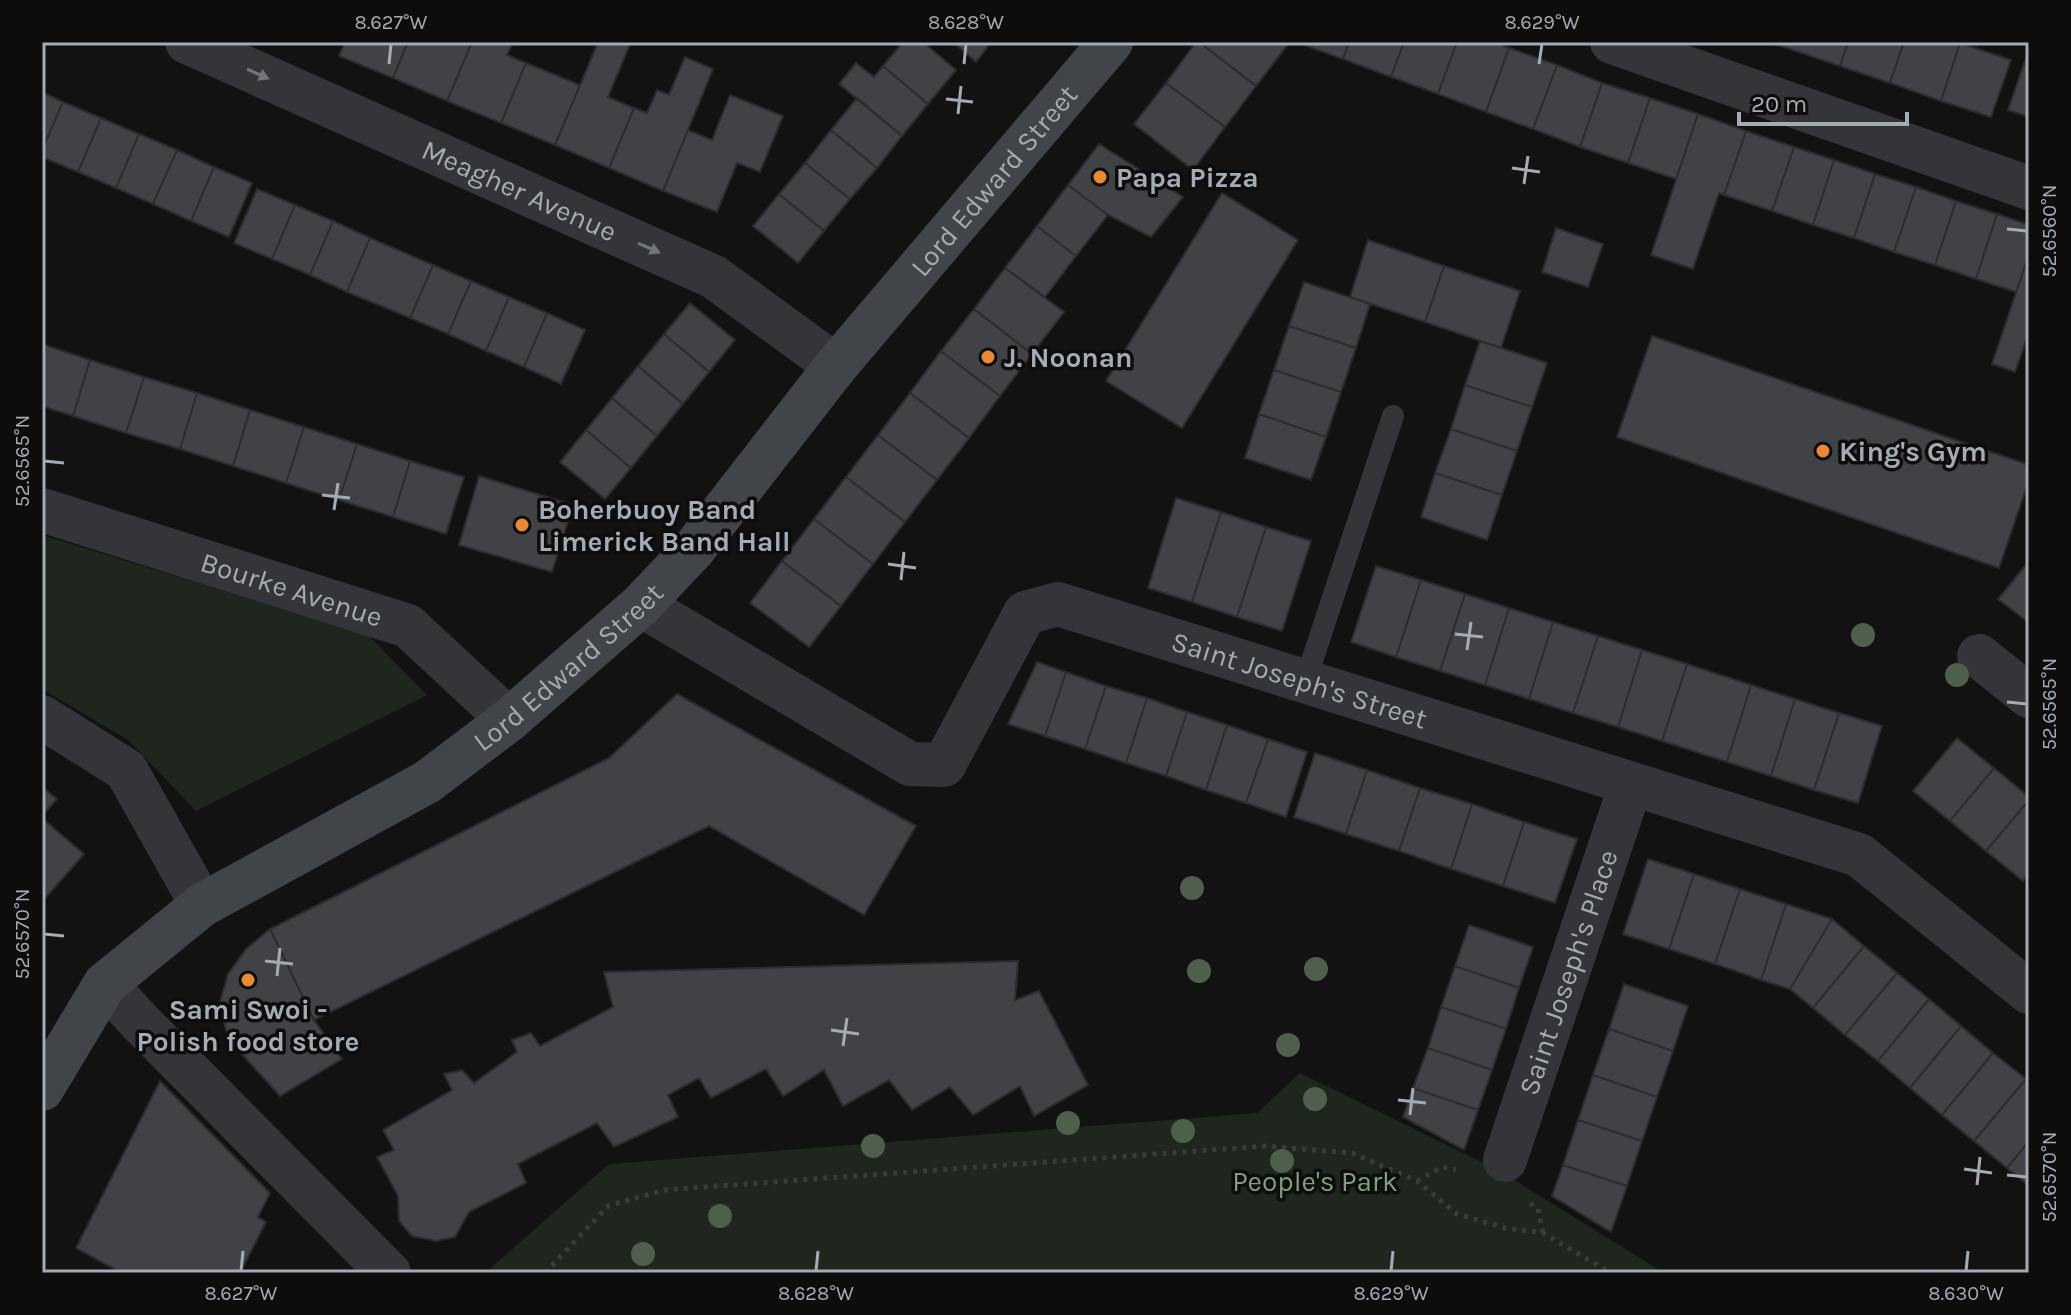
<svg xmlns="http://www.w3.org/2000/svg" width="2071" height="1315" font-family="Karla,sans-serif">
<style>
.green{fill:#1e261e}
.building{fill:#414246;stroke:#2c2c2f;stroke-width:2}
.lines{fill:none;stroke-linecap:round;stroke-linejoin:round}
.path{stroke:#393c3f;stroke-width:5;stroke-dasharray:4 6;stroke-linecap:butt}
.lane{stroke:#333538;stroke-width:22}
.street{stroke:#333538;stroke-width:44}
.secondary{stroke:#414448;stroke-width:44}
.tree{fill:#4e5f4c}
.oneway{fill:#71767c}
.ticks{fill:none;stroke:#a4abb3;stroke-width:3}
.poi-dot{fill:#e98933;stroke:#0d0d0e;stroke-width:3}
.labels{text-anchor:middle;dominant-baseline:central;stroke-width:7;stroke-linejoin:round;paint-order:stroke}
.poi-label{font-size:28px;font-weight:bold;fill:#a4abb3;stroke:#0d0d0e;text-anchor:start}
.street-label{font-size:28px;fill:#a4abb3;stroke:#0d0d0e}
.park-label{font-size:28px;fill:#809e7b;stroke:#0d0d0e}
.neatline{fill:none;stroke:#a4abb3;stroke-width:3}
.ticks-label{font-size:20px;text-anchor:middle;fill:#a4abb3}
</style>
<rect width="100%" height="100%" fill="#121213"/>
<path class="green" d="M42 535 369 636 427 695 196 811 128 740 42 689Z
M1300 1073 1500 1171 1664 1273H485L609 1164 1257 1113Z"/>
<path class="building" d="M345 42H408L393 78 339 56Z
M408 42H472L447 101 393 78Z
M472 42H513L507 55 526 63 501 123 447 101Z
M598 42H631L608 97 634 108 609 168 555 145Z
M903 42H923L956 70 928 104 883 66Z
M953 42H991L976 62Z
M1196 42H1199L1256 86 1225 127 1166 83Z
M1199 42H1287L1289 43 1256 86Z
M1296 42H1349L1343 59Z
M1349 42H1404L1391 77 1343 59Z
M1404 42H1457L1438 94 1391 77Z
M1457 42H1494L1509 48 1486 112 1438 94Z
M1769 42H1848L1840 66Z
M1848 42H1904L1890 83 1840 66Z
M1904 42 1960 43 1941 101 1890 83Z
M1960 43 2011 60 1991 117 1941 101Z
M1509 48 1557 65 1533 129 1486 112Z
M2028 52H2029V117L2008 110Z
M685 57 713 69 663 191 609 168 634 108 647 113 657 90 669 95Z
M526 63 580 85 555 145 501 123Z
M856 63 874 77 883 66 928 104 902 136 839 84Z
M1557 65 1602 83 1580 147 1533 129Z
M1166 83 1225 127 1193 170 1134 124Z
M1602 83 1650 98 1628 163 1580 147Z
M42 92 63 102 42 150Z
M730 95 783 116 760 172 737 163 717 212 663 191 688 130 712 140Z
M857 98 902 136 877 168 831 130Z
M1650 98 1698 114 1676 179 1628 163Z
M63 102 101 118 78 172 42 157V150Z
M1698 114 1746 131 1724 195 1719 193 1693 269 1651 255Z
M101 118 139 134 116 188 78 172Z
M831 130 877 168 850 199 805 163Z
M1746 131 1794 147 1772 211 1724 195Z
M139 134 177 150 153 204 116 188Z
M1099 144 1183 197 1151 237 1108 215 1068 185Z
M1794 147 1834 160 1813 225 1772 211Z
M177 150 214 167 191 221 153 204Z
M1834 160 1875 174 1854 238 1813 225Z
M805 163 850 199 824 231 779 194Z
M214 167 252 183 229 237 191 221Z
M1875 174 1916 187 1894 252 1854 238Z
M1068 185 1108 215 1076 256 1037 226Z
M1916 187 1956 201 1935 265 1894 252Z
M257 189 295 205 272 259 234 243Z
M1222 193 1298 240 1182 428 1106 381Z
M779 194 824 231 798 263 753 226Z
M1956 201 1997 214 1976 279 1935 265Z
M295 205 333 221 310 275 272 259Z
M1997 214 2029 225V254L2016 292 1976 279Z
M333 221 370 238 347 292 310 275Z
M1037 226 1076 256 1045 297 1005 268Z
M1556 228 1603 244 1588 287 1542 272Z
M370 238 433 265 410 318 347 292Z
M1368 240 1444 266 1425 322 1350 297Z
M2029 254V332L2015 372 1992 364Z
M433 265 471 281 448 334 410 318Z
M1444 266 1520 291 1501 348 1425 322Z
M1005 268 1064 312 1032 354 974 309Z
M471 281 509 297 486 351 448 334Z
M1304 282 1370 304 1356 348 1289 326Z
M509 297 547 313 524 367 486 351Z
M690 303 735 340 709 372 664 334Z
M974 309 1032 354 1000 396 941 351Z
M547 313 585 330 561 384 524 367Z
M1289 326 1356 348 1341 392 1274 370Z
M664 334 709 372 683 404 638 366Z
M1652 336 2029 465V480L1999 568 1617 437Z
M1480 341 1547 363 1532 407 1465 385Z
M42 344 90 360 73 416 42 406Z
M941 351 1000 396 969 438 910 393Z
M90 360 144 377 126 433 73 416Z
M638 366 683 404 657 436 612 398Z
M1274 370 1341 392 1326 437 1259 414Z
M144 377 197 393 180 449 126 433Z
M1465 385 1532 407 1517 451 1451 429Z
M197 393 250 410 233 466 180 449Z
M910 393 969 438 937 480 878 435Z
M612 398 657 436 631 468 586 430Z
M250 410 304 427 286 483 233 466Z
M1259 414 1326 437 1311 480 1245 458Z
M304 427 357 444 339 500 286 483Z
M1451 429 1517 451 1502 495 1435 473Z
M586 430 631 468 605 499 560 462Z
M878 435 937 480 905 522 846 477Z
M357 444 410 461 393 517 339 500Z
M410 461 464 477 446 534 393 517Z
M1435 473 1502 495 1487 540 1421 517Z
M479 476 573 505 552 572 459 545Z
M846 477 905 522 873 564 814 519Z
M1176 498 1221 512 1192 602 1148 588Z
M1221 512 1266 527 1237 617 1192 602Z
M814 519 873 564 841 606 782 561Z
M1266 527 1311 541 1282 631 1237 617Z
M782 561 841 606 809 647 750 603Z
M2029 561V623L1998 599Z
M1376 566 1421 580 1396 657 1351 642Z
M1421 580 1465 594 1440 671 1396 657Z
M1465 594 1509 608 1485 685 1440 671Z
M1509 608 1553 622 1529 699 1485 685Z
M1553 622 1598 636 1573 713 1529 699Z
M1598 636 1642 650 1618 727 1573 713Z
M1642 650 1687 664 1662 741 1618 727Z
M1037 662 1066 672 1045 736 1008 724Z
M1687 664 1751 685 1727 762 1662 741Z
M1066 672 1106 686 1085 749 1045 736Z
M1751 685 1795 699 1771 776 1727 762Z
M1106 686 1147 698 1126 763 1085 749Z
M677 694 916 826 864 915 709 826 314 1020 270 929 609 758Z
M1147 698 1187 712 1166 776 1126 763Z
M1795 699 1839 713 1814 790 1771 776Z
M1187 712 1227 725 1206 790 1166 776Z
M1839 713 1882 726 1858 803 1814 790Z
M1227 725 1268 739 1246 803 1206 790Z
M1957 738 1994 768 1950 821 1913 791Z
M1268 739 1307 752 1286 817 1246 803Z
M1315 753 1367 770 1346 834 1294 817Z
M1994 768 2029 797V800L1986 851 1950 821Z
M1367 770 1420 788 1399 851 1346 834Z
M42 787 57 799 42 816Z
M1420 788 1472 804 1451 869 1399 851Z
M2029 800V874L2023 881 1986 851Z
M1472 804 1524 822 1503 886 1451 869Z
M42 818 84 854 42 902Z
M1524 822 1577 839 1555 903 1503 886Z
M1648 859 1694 874 1669 949 1623 934Z
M1694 874 1740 889 1715 964 1669 949Z
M1740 889 1786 904 1761 980 1715 964Z
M1786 904 1832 919 1790 989 1761 980Z
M1832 919 1864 946 1813 1008 1790 989Z
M1469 925 1533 947 1519 988 1455 966Z
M270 929 314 1020 342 1059 280 1096 229 1040 219 1005 228 974 246 949Z
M1864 946 1897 973 1845 1035 1813 1008Z
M1018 961 1015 1000 1039 991 1088 1085 1034 1116 1020 1086 973 1115 950 1087 912 1110 889 1080 843 1106 824 1070 783 1096 766 1069 711 1098 699 1078 668 1095 678 1117 614 1147 597 1123 518 1164 526 1183 469 1212 455 1237 436 1241 412 1236 399 1221 398 1196 377 1157 394 1150 383 1130 452 1090 444 1074 462 1070 474 1083 517 1052 512 1040 531 1033 540 1046 613 1007 604 972Z
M1455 966 1519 988 1506 1029 1441 1007Z
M1897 973 1929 999 1878 1061 1845 1035Z
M1624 984 1688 1006 1673 1051 1609 1029Z
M1929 999 1961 1026 1910 1088 1878 1061Z
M1441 1007 1506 1029 1492 1070 1428 1048Z
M1961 1026 1993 1053 1942 1115 1910 1088Z
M1609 1029 1673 1051 1657 1097 1593 1075Z
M1428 1048 1492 1070 1478 1110 1413 1088Z
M1993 1053 2026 1079 1974 1141 1942 1115Z
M1593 1075 1657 1097 1642 1141 1578 1120Z
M2026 1079 2029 1082V1141L2007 1168 1974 1141Z
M160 1081 270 1193 258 1217 266 1222 240 1273H116L118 1271 76 1248Z
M1413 1088 1478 1110 1464 1150 1403 1117Z
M1578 1120 1642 1141 1627 1186 1563 1165Z
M2029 1141V1186L2007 1168Z
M1563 1165 1627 1186 1611 1232 1552 1196Z"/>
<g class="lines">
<path class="path" d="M1417 1181 1442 1167 1456 1170
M1530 1203 1538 1209 1543 1233
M545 1273 608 1206 664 1190 1265 1146 1352 1153 1417 1181 1457 1214 1505 1228 1543 1233 1611 1273"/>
<path class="lane" d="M1305 682 1393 416"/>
<g class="street">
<path id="s1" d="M187 42 714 277 836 366"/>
<path d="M1612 42 2029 188"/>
<path id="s2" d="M42 510 408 626 509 720"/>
<path id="s3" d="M641 605 910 764 944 765 1025 613 1058 604 1859 855 2029 992"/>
<path d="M1979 656 2029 696"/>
<path d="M42 717 126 770 202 905"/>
<path d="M105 984 140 1022 389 1273"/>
<path id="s4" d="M1505 1160 1631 784"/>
</g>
<path class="secondary" id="s5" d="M42 1089 105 984 202 905 427 782 509 720 641 605 693 550 836 366 1111 42"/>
</g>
<g class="tree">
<circle cx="1863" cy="635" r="12"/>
<circle cx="1957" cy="675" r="12"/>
<circle cx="1192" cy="888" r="12"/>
<circle cx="1316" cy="969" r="12"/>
<circle cx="1199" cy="971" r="12"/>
<circle cx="1288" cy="1045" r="12"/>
<circle cx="1315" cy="1099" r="12"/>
<circle cx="1068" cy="1123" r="12"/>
<circle cx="1183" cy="1131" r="12"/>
<circle cx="873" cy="1146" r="12"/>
<circle cx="1282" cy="1161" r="12"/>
<circle cx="720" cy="1216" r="12"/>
<circle cx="643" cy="1254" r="12"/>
</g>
<defs><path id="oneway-solid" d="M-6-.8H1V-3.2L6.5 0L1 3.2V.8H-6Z" transform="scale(2)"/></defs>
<g class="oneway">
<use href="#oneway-solid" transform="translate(258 74) rotate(24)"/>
<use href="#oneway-solid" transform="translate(649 248) rotate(24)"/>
</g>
<path class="ticks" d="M389 64 391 44M964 64 966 44M1539 64 1542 44M946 99 973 102M958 114 961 86M1512 168 1540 172M1524 184 1528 156M2007 229 2027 231M44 461 64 463M322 495 350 498M334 510 338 483M888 564 916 568M901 580 904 552M1455 634 1483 637M1467 650 1471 622M2007 702 2027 704M44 934 64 936M265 961 293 964M277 976 280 948M831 1030 859 1034M843 1046 847 1018M1398 1100 1426 1103M1410 1115 1413 1088M1964 1169 1992 1173M2007 1175 2027 1177M1977 1185 1980 1157M241 1271 243 1251M816 1271 818 1251M1391 1271 1393 1251M1966 1271 1968 1251"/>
<g class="poi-dot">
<circle cx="1100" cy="177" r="8"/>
<circle cx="988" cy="357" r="8"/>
<circle cx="1823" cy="451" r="8"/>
<circle cx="522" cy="525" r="8"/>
<circle cx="248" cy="980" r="8"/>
</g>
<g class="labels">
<g class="poi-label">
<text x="1116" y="177">Papa Pizza</text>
<text x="1004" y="357">J. Noonan</text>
<text x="1839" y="451">King's Gym</text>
<text x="538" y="509">Boherbuoy Band<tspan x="538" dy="32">Limerick Band Hall</tspan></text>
<text x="248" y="1009" text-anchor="middle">Sami Swoi -<tspan x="248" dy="32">Polish food store</tspan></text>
</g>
<g class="street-label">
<text stroke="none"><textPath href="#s5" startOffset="1334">Lord Edward Street</textPath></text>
<text stroke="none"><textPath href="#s1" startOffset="364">Meagher Avenue</textPath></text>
<text stroke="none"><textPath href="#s2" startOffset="262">Bourke Avenue</textPath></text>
<text stroke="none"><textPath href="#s5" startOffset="686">Lord Edward Street</textPath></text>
<text stroke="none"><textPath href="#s3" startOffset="806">Saint Joseph's Street</textPath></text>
<text stroke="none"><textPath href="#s4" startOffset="198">Saint Joseph's Place</textPath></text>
</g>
<g class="park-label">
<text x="1315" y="1181">People's Park</text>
</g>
</g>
<rect width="2071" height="1315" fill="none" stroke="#0d0d0e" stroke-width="88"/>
<path d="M1739 112v12h168v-12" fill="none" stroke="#a4abb3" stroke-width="4"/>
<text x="1751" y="112" font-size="24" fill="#a4abb3" stroke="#0d0d0e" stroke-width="6" paint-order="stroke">20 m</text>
<rect x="44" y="44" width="1983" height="1227" class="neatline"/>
<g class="ticks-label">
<text x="391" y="29">8.627°W</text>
<text x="966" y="29">8.628°W</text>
<text x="1542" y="29">8.629°W</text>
<text transform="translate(2049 231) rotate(-90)" y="7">52.6560°N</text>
<text transform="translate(22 461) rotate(-90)" y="7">52.6565°N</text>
<text transform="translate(2049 704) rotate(-90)" y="7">52.6565°N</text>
<text transform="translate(22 934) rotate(-90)" y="7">52.6570°N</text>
<text transform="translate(2049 1177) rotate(-90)" y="7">52.6570°N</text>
<text x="241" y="1300">8.627°W</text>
<text x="816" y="1300">8.628°W</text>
<text x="1391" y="1300">8.629°W</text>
<text x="1966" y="1300">8.630°W</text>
</g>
</svg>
